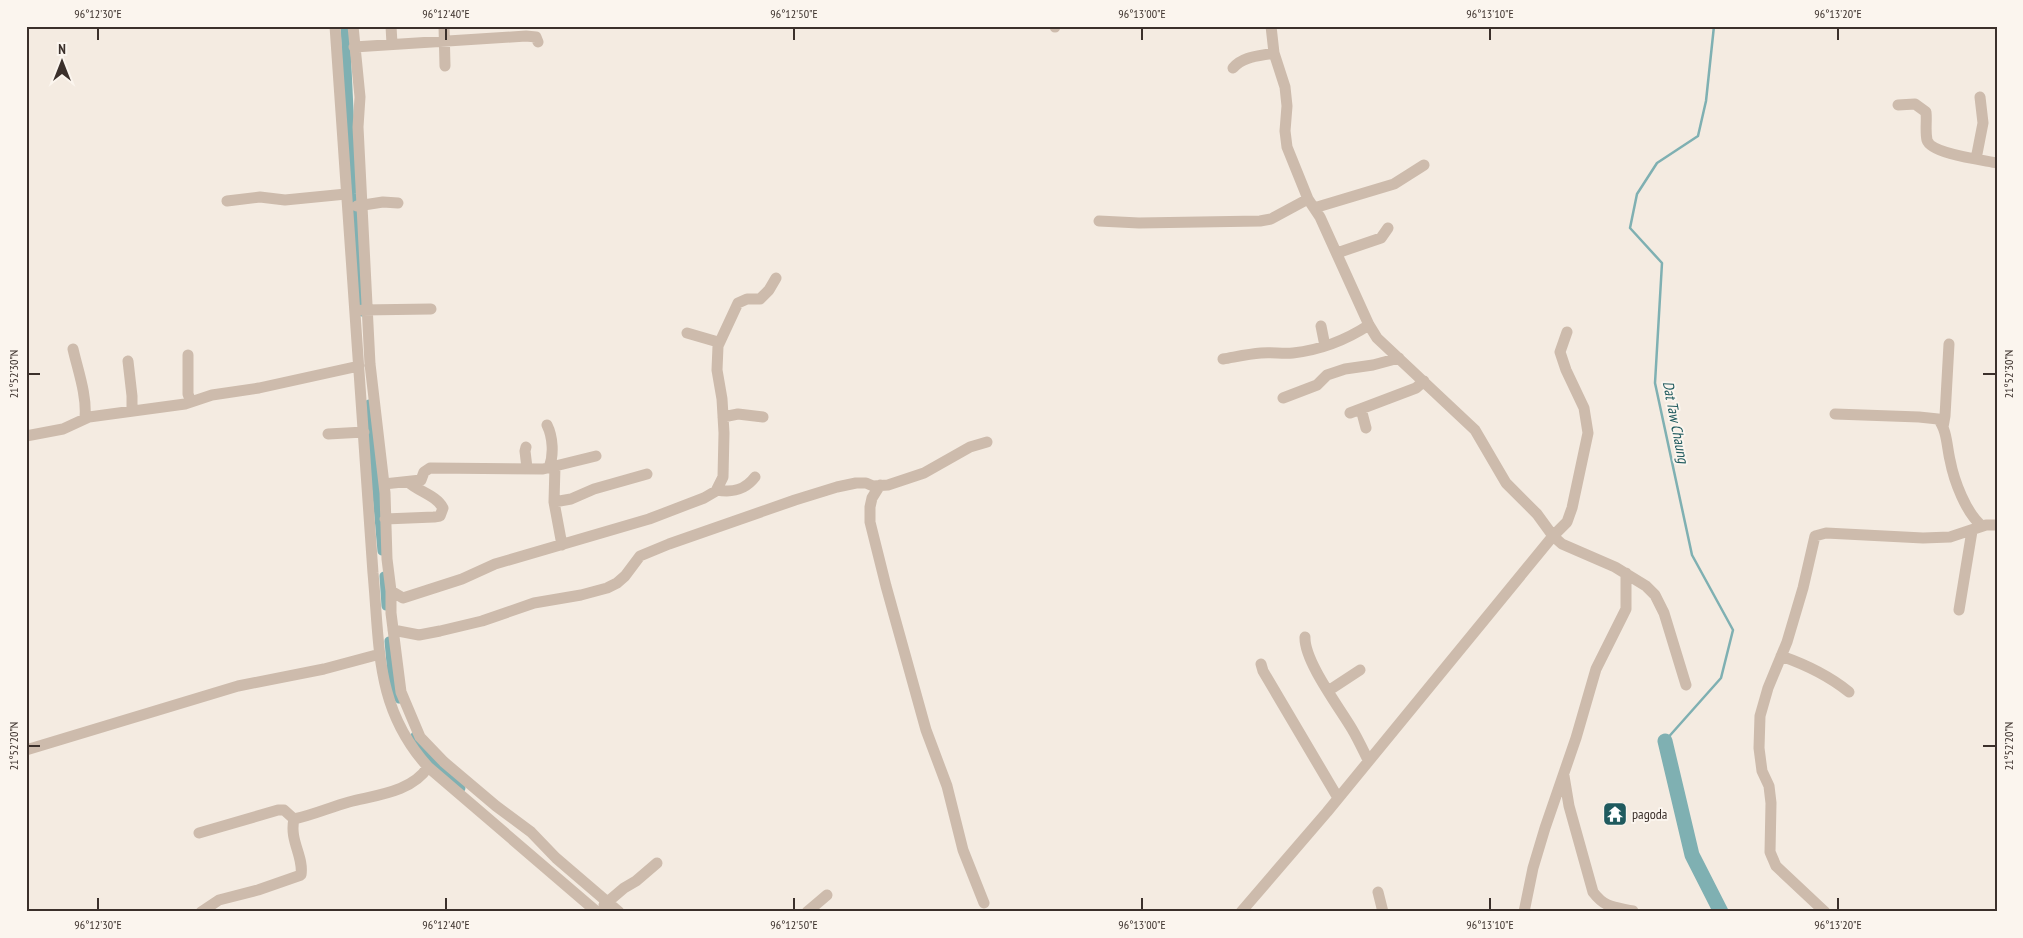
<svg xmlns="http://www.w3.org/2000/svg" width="2023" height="938" font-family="'PT Sans Narrow',sans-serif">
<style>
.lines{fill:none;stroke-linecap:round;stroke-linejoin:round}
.stream{stroke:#7fb0b2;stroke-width:2.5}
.canal{stroke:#7fb0b2;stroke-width:9}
.river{stroke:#7fb0b2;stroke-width:15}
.minor{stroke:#cdbbac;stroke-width:11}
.ticks{fill:none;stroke:#3b302b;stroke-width:2}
.labels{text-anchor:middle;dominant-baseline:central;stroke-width:4;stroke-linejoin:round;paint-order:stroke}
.poi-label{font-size:14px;fill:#3b302b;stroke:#fbf5ee;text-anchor:start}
.water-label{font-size:15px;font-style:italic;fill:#1f5a5e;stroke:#fbf5ee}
.neatline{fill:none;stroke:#3b302b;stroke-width:2}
.ticks-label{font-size:12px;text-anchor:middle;fill:#3b302b}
</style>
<rect width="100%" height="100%" fill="#f4ebe1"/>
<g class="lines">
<path class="stream" d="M1665 741 1721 678 1733 630 1692 555 1655 383 1662 263 1630 228 1637 194 1657 163 1698 136 1706 101 1714 26"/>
<path class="canal" d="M345 26 353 194 362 312
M369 404 382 551
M384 576 386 606
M389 641 393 685 399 699
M415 736 425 753 461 788"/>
<path class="river" d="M1665 741 1692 855 1721 912"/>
<path class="minor" d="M335 26 373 573C380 648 375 708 428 767L597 912
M353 26 360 97 358 127 370 364 385 493 387 559 391 591V613L401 692 420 737 444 762 496 806 531 832 556 858 619 912
M391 26 392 44
M444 26 445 66
M1055 26V27
M1271 26 1274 53 1285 87 1287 106 1285 131 1287 147 1308 199 1320 217 1369 325 1377 338 1475 430 1506 483 1537 514 1553 536 1562 544 1615 567 1646 586 1655 595 1664 613 1686 685
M354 47 526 36 536 37 538 42
M1233 68C1243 56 1260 56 1274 53
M1898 105 1915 104 1926 112C1927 121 1925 131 1927 140 1931 154 1983 160 1997 163
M1976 159 1983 123 1980 97
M227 201 260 197 285 200 346 194
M357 206 383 202 398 203
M1314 208 1394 184 1424 165
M1099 221 1139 223 1260 221 1271 219 1308 199
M1337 253 1381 238 1388 228
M362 310 431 309
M1321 326 1325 346
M687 333 718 342
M73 349C78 371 87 395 85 418
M188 355V394L191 402
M1223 359C1235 357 1248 354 1261 353 1272 352 1282 354 1293 353 1320 350 1346 340 1369 325
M128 361 132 396V411
M1283 398 1317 385 1327 375 1345 369 1373 365 1399 358
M1361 409 1366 428
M1350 413 1416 388 1424 381
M1835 414 1919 417 1938 419C1947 429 1947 448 1950 460 1954 481 1966 513 1982 526
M723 417 738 414 763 417
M547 425C553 437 554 455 549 468
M1943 427 1945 416 1949 344
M328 434 364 432
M26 436 63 429 89 417 185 404 212 395 259 388 359 366
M526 447 525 451 527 468
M555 466 554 502 562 545
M384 484 421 480 424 472 430 468 543 469 596 456
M880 485 872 498 870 507V522L886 586 926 730 947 786 963 850 984 903
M717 490C733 493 745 490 755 477
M554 502 571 499 594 489 647 474
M385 519 434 517 440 516 443 508C436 495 419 492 408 482
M391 591 403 598 462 579 495 564 649 519 704 498 716 491 723 477 724 433 722 399 717 370 718 346 738 303 747 299H760L769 290 776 278
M1959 610 1972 531
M393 630 419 635 440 631 482 621 534 603 581 595 607 588 617 583 625 576 640 556 669 544 795 500 837 487 856 483H866L873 486 888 485 924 473 970 447 987 442
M1305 637C1304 661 1339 707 1352 729 1358 739 1363 750 1368 760
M1781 656C1807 665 1828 675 1849 692
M1261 664 1263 671 1338 798
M1328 691 1360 670
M26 750 238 686 324 669 380 654
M1564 776 1569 806 1593 892C1605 908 1614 907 1633 911
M199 833 278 810H284L294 819C313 815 331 807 349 802 376 795 412 792 428 767
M1378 892 1383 912
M604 905 624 888 636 881 657 863
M201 912 219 900 258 890 301 875C304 856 289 841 294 819
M807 912 827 895
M1241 912 1327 812 1553 536 1567 522 1572 508 1588 433 1584 408 1566 370 1560 352 1567 332
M1524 912 1533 868 1545 828 1576 738 1596 669 1626 609V573
M1825 912 1776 866 1770 852 1771 803 1769 786 1762 771 1759 748 1760 716 1768 688 1787 642 1803 588 1815 536 1826 533 1923 538 1950 537 1986 525H1997"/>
</g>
<path class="ticks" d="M98 28V40M446 28V40M794 28V40M1142 28V40M1490 28V40M1838 28V40M28 374H40M1983 374H1996M28 746H40M1983 746H1996M98 898V910M446 898V910M794 898V910M1142 898V910M1490 898V910M1838 898V910"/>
<defs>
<symbol id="temple-square" viewBox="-11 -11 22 22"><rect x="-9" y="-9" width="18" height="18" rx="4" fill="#1f5a5e" stroke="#fbf5ee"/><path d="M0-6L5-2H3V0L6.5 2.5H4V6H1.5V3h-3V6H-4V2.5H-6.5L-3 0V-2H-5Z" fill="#fff"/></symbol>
</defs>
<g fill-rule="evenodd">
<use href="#temple-square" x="1601" y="800" width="28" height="28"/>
</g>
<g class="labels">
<g class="poi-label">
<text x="1632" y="814">pagoda</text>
</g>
<g class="water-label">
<text transform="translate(1676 422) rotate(79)">Dat Taw Chaung</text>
</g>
</g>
<rect width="2023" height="938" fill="none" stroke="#fbf5ee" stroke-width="55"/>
<g transform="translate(62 62)" stroke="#fbf5ee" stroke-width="4" paint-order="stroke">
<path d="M0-4L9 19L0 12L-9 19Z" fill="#3b302b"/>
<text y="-8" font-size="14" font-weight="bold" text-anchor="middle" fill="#3b302b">N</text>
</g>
<rect x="28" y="28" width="1968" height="882" class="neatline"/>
<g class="ticks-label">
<text x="98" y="18">96°12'30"E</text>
<text x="446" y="18">96°12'40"E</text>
<text x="794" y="18">96°12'50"E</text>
<text x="1142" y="18">96°13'00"E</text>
<text x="1490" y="18">96°13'10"E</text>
<text x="1838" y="18">96°13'20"E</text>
<text transform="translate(14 374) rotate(-90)" y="4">21°52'30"N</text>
<text transform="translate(2009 374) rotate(-90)" y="4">21°52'30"N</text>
<text transform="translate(14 746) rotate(-90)" y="4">21°52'20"N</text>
<text transform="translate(2009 746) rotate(-90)" y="4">21°52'20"N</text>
<text x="98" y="929">96°12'30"E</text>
<text x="446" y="929">96°12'40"E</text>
<text x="794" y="929">96°12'50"E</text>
<text x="1142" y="929">96°13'00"E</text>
<text x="1490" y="929">96°13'10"E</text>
<text x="1838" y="929">96°13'20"E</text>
</g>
</svg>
